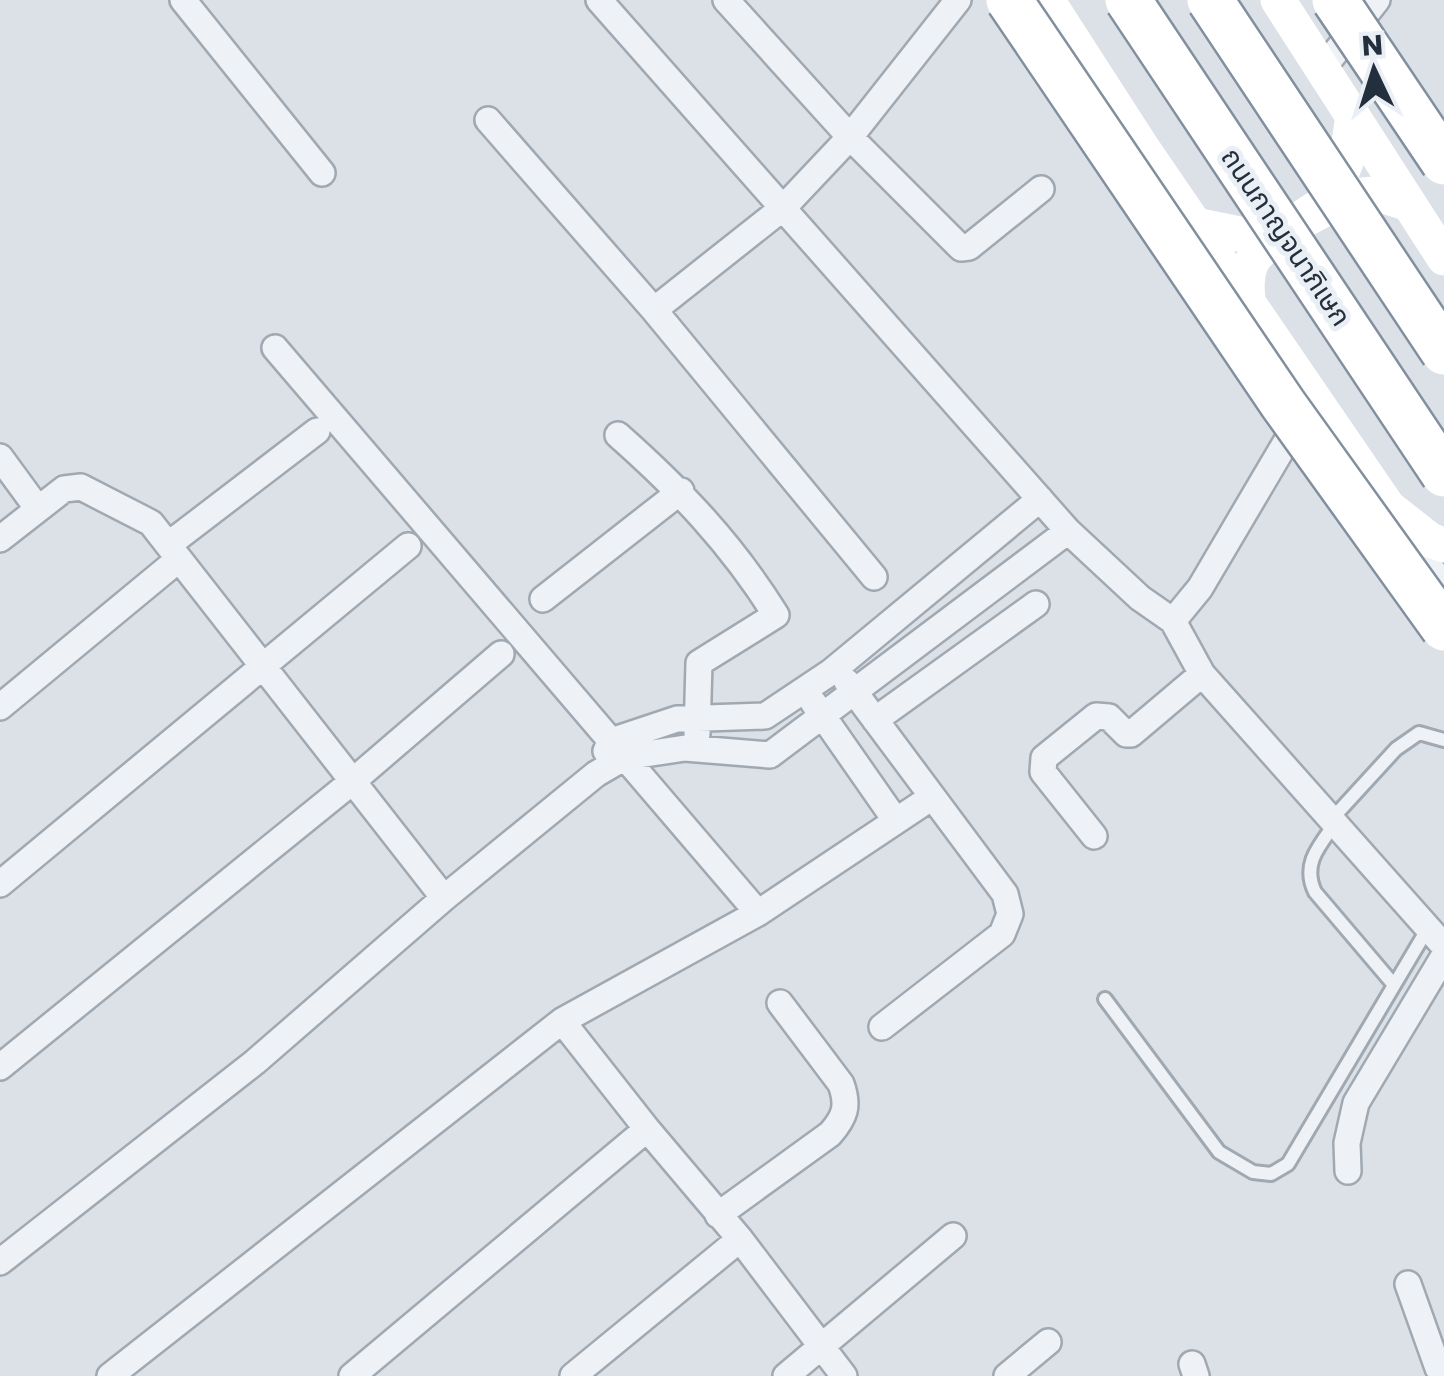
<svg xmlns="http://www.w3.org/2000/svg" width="1444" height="1376" font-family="Poppins,'Noto Sans Thai',sans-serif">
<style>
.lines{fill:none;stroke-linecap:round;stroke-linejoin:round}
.lane-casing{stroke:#a0a8b1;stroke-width:18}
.street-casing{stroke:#a0a8b1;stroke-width:30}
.lane{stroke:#eef1f5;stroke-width:12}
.street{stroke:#eef1f5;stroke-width:25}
.secondary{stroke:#fff;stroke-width:35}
.highway-bridge-casing{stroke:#818f9f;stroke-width:50;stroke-linecap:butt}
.highway-bridge{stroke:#fff;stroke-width:45}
.labels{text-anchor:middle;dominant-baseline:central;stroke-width:10;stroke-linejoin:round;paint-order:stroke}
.street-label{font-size:28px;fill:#242f3e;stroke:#eaeff5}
</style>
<rect width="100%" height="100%" fill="#dbe1e7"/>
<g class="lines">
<defs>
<path id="lane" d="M1330 821 1396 749 1419 733 1444 740
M1334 825C1318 847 1302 865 1315 892L1394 985
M1105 999 1219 1152 1253 1172 1271 1174 1288 1164 1428 928"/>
<path id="street" d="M183 0 322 173
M599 0 1068 531 1140 598 1173 621 1202 674 1444 946
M726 0 850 137 961 248 969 247 1041 189
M1323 68 1377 0
M488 120 654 310 874 577
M654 310 784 207 850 137 958 0
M275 348 758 913
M618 435C680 490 731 543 776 615L699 663 697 734
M0 457 38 509
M1403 528 1444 587
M0 539 64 489 81 487 151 523 444 898
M168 545 317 431
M543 599 681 491
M1173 621 1200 588 1302 415
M847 682 1005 894 1010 914 1002 934 882 1027
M813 702 896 821
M0 707 179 559
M875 720 1036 604
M606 751 611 741 677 719 765 716 831 672 1040 499
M1094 836 1043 772 1044 758 1096 716 1109 717 1126 734H1131L1202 674
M0 884 408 546
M562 1021 647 1129 740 1239 844 1376
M0 1067 353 781 501 654
M1348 1171 1347 1143 1356 1103 1444 956
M718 1215 830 1134C845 1117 849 1106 841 1084L780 1003
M0 1262 255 1062 444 898 596 774 625 757 685 748 770 755 1068 531
M1408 1284 1438 1368 1444 1376
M1192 1364 1196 1376
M110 1376 562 1021 758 913 932 797
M352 1376 647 1129
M573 1376 740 1239
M786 1376 953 1236
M1007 1376 1048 1342"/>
</defs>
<use href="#lane" class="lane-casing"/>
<use href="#street" class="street-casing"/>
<use href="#lane" class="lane"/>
<use href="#street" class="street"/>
<path class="secondary" d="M1047 0 1143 149 1388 507 1430 540 1444 545
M1278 0 1444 258
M1195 225 1244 235 1295 222 1333 197 1346 162 1353 116
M1248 302C1247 289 1246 276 1251 264 1261 239 1336 200 1363 195 1379 192 1393 199 1408 204"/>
<defs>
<path id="highway-bridge" d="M1009 0 1283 404 1444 628
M1128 0 1444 474
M1210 0 1444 352
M1335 0 1444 162"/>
</defs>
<use href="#highway-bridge" class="highway-bridge-casing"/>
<use href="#highway-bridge" class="highway-bridge"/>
</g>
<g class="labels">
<g class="street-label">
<text transform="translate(1286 237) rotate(56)">ถนนกาญจนาภิเษก</text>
</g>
</g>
<g transform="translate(1374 70) rotate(356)" stroke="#eaeff5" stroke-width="8" paint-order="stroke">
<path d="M0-8L18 38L0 25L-18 38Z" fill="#242f3e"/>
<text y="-15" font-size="28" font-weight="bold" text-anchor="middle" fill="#242f3e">N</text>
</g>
</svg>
